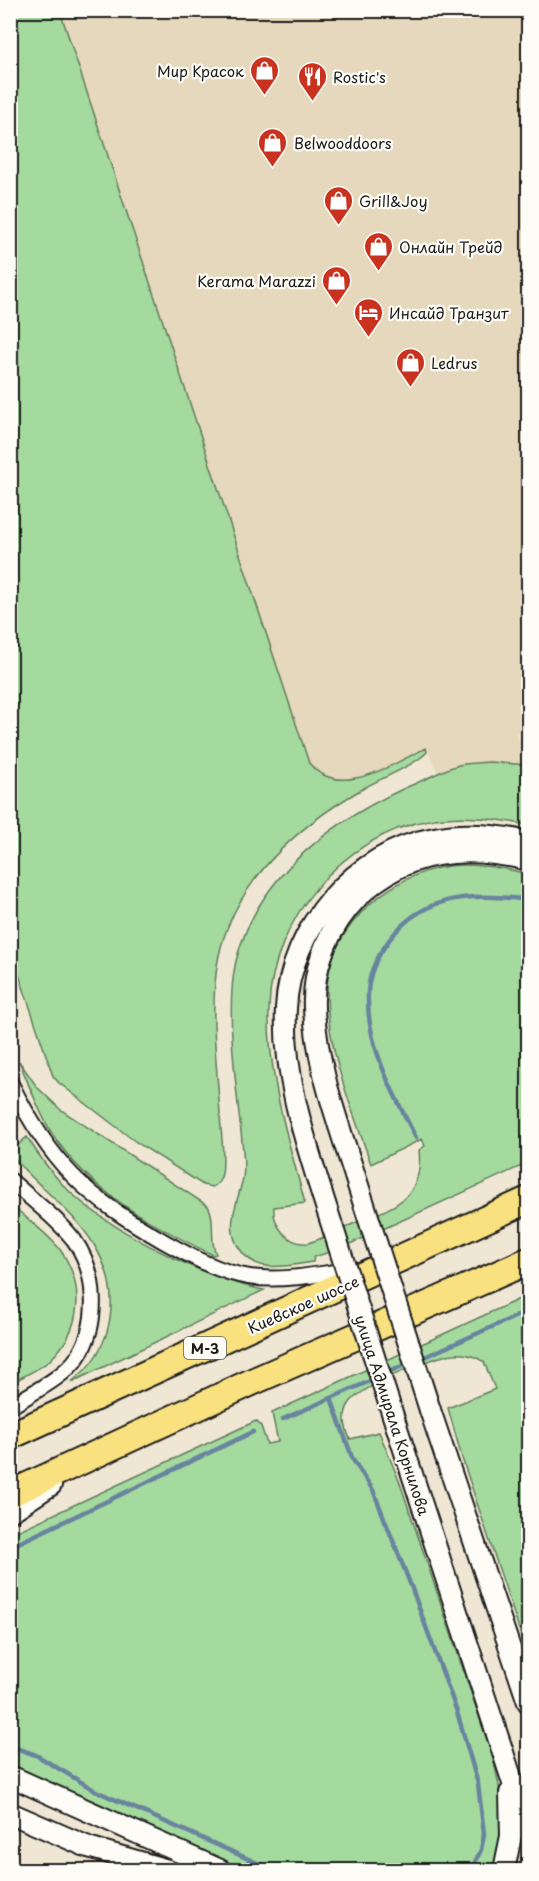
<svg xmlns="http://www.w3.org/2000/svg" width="539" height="1881" font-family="'Playpen Sans',sans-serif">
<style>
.built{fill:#e5d8bc}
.green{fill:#a4da9e;stroke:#607b5d;stroke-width:1.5}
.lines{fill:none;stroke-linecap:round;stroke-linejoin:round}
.stream{stroke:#69849f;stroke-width:4.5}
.street-casing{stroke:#1c1c1c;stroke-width:18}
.secondary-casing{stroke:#1c1c1c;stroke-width:24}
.highway-casing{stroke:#1c1c1c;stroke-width:30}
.street{stroke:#fdfcf7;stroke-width:14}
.secondary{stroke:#fdfcf7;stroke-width:20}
.highway{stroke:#fae180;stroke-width:26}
.secondary-bridge-casing{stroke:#1c1c1c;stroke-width:24;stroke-linecap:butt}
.secondary-bridge{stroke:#fdfcf7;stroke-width:20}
.labels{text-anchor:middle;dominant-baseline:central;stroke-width:4.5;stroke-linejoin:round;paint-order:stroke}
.shield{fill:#fdfcf7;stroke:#605f5e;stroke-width:1.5}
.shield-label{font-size:14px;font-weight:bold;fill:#1c1c1c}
.poi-label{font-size:15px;fill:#1c1c1c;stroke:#fdfcf7;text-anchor:start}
.street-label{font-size:15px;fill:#1c1c1c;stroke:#fdfcf7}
</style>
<rect width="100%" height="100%" fill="#efe7d4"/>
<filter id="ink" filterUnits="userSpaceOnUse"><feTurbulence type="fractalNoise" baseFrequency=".0167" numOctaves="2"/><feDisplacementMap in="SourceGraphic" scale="12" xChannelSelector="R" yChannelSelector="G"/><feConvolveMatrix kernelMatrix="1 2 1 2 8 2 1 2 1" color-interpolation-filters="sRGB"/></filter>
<g filter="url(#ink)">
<path class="built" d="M60 11H528V726L515 733 528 756V765L490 762 458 765 439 774 426 748 375 773 341 780 328 778 315 771 309 763Z"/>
<path class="green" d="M10 11H60L309 763C339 801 394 763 426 748L427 752C415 765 382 778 364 788 299 825 233 882 218 960 209 1011 217 1064 220 1115 221 1134 225 1155 222 1174 220 1181 218 1185 212 1187L203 1185 136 1142 59 1083 53 1076 11 951Z
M490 762 528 765V825C496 819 462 814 429 820 342 836 272 920 269 1007 267 1074 288 1139 305 1203L274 1207C272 1225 288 1245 308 1243 324 1238 340 1230 355 1223 394 1207 424 1199 419 1150L425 1146 422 1139 371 1164C352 1108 327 1052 327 992 327 932 382 881 438 868 467 861 500 867 528 874V1163L339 1249 314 1257 313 1262C286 1266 256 1275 239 1248 225 1227 237 1204 242 1182 245 1172 244 1161 243 1151 238 1098 224 1011 236 961 258 871 342 814 421 781 433 776 446 768 459 765 469 763 480 763 490 762Z
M19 1061 37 1087 61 1110 208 1206C216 1219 209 1239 216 1254L213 1255C152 1225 89 1192 51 1132 38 1110 29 1085 19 1061Z
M27 1137C37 1153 49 1170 63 1185 106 1229 204 1279 264 1290L70 1383C116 1349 123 1291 93 1243 72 1210 36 1185 11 1155V1151Z
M11 1204C26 1219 49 1234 61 1251 86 1287 81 1331 50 1360 39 1370 23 1376 11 1383Z
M528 1295V1656L462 1458 448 1408 495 1389 484 1362C475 1356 465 1353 454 1354 435 1355 358 1388 349 1404 342 1415 345 1427 350 1439L379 1432 400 1483 489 1746C501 1783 510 1834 491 1870H245L11 1766V1534L256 1421 261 1426 267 1444 278 1442 272 1413Z"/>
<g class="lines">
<path class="stream" d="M416 1138C395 1096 368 1049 368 1001 367 982 373 964 383 949 417 894 470 892 528 900
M420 1359 528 1311
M384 1374 409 1363
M331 1398 353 1460 373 1490 411 1586 457 1712 478 1784 484 1834 481 1850 471 1870
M283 1419 377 1378
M10 1547 253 1432
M10 1746 36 1755 96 1791 273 1870"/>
<defs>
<path id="street" d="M10 1082C52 1166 85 1196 165 1242 192 1257 219 1272 249 1277 283 1282 320 1274 353 1269
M10 1180C31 1199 57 1218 74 1240 97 1272 100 1324 77 1358 63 1378 31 1393 10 1407"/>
<path id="secondary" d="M355 1176C338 1122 316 1064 314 1008 311 935 365 867 438 855 468 849 499 853 528 860
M322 1194C303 1134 283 1072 286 1008 290 928 355 852 434 838 465 832 498 835 528 842
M430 1410 528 1702
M396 1425 528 1829
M10 1512 51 1485
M10 1776 220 1870
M10 1813 88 1847 168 1870
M504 1870 511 1836 510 1793"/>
<path id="highway" d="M10 1436 528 1200
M10 1494 254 1381 528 1261"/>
</defs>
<use href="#street" class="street-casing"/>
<use href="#secondary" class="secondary-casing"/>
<use href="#highway" class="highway-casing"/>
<use href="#street" class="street"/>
<use href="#secondary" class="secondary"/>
<use href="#highway" class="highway"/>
<defs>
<path id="secondary-bridge" d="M355 1176 430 1410
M322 1194 396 1425"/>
</defs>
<use href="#secondary-bridge" class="secondary-bridge-casing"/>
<use href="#secondary-bridge" class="secondary-bridge"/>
</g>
</g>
<defs>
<symbol id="shop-pin" viewBox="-11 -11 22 30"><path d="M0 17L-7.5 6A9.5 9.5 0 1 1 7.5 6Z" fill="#c8321e" stroke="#fdfcf7"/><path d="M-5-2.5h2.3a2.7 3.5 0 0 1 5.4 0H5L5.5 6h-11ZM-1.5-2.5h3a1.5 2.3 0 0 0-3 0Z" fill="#fff"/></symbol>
<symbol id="restaurant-pin" viewBox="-11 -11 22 30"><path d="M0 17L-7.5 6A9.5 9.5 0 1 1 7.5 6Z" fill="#c8321e" stroke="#fdfcf7"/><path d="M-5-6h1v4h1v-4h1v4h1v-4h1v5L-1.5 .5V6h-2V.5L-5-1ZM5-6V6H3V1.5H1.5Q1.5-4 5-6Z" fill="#fff"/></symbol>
<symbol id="hotel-pin" viewBox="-11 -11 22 30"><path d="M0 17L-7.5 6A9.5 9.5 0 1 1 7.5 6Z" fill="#c8321e" stroke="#fdfcf7"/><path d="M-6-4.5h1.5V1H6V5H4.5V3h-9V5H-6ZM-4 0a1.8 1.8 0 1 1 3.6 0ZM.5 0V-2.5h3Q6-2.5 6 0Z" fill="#fff"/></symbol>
</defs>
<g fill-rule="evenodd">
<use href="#shop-pin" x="248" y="54" width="33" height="45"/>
<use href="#restaurant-pin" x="296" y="60" width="33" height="45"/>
<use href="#shop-pin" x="256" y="126" width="33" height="45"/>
<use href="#shop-pin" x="322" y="184" width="33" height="45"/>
<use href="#shop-pin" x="362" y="230" width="33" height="45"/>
<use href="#shop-pin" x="320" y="264" width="33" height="45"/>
<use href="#hotel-pin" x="352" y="296" width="33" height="45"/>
<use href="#shop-pin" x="394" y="346" width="33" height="45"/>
</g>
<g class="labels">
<rect class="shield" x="184" y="1337" width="42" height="22" rx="4.5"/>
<g class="shield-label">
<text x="205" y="1348">М-3</text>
</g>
<g class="poi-label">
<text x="244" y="70" text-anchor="end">Мир Красок</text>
<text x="333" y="76">Rostic's</text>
<text x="294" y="142">Belwooddoors</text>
<text x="359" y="200">Grill&amp;Joy</text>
<text x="399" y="246">Онлайн Трейд</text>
<text x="316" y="280" text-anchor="end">Kerama Marazzi</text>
<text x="389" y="312">Инсайд Транзит</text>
<text x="431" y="362">Ledrus</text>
</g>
<g class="street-label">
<text transform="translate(303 1304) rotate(-24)">Киевское шоссе</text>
<text transform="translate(393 1415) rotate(72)">улица Адмирала Корнилова</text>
</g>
</g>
<rect width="539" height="1881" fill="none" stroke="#fdfcf7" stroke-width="36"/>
<rect x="18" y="18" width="503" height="1845" fill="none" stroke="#1c1c1c" stroke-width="2" filter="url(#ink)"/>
</svg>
